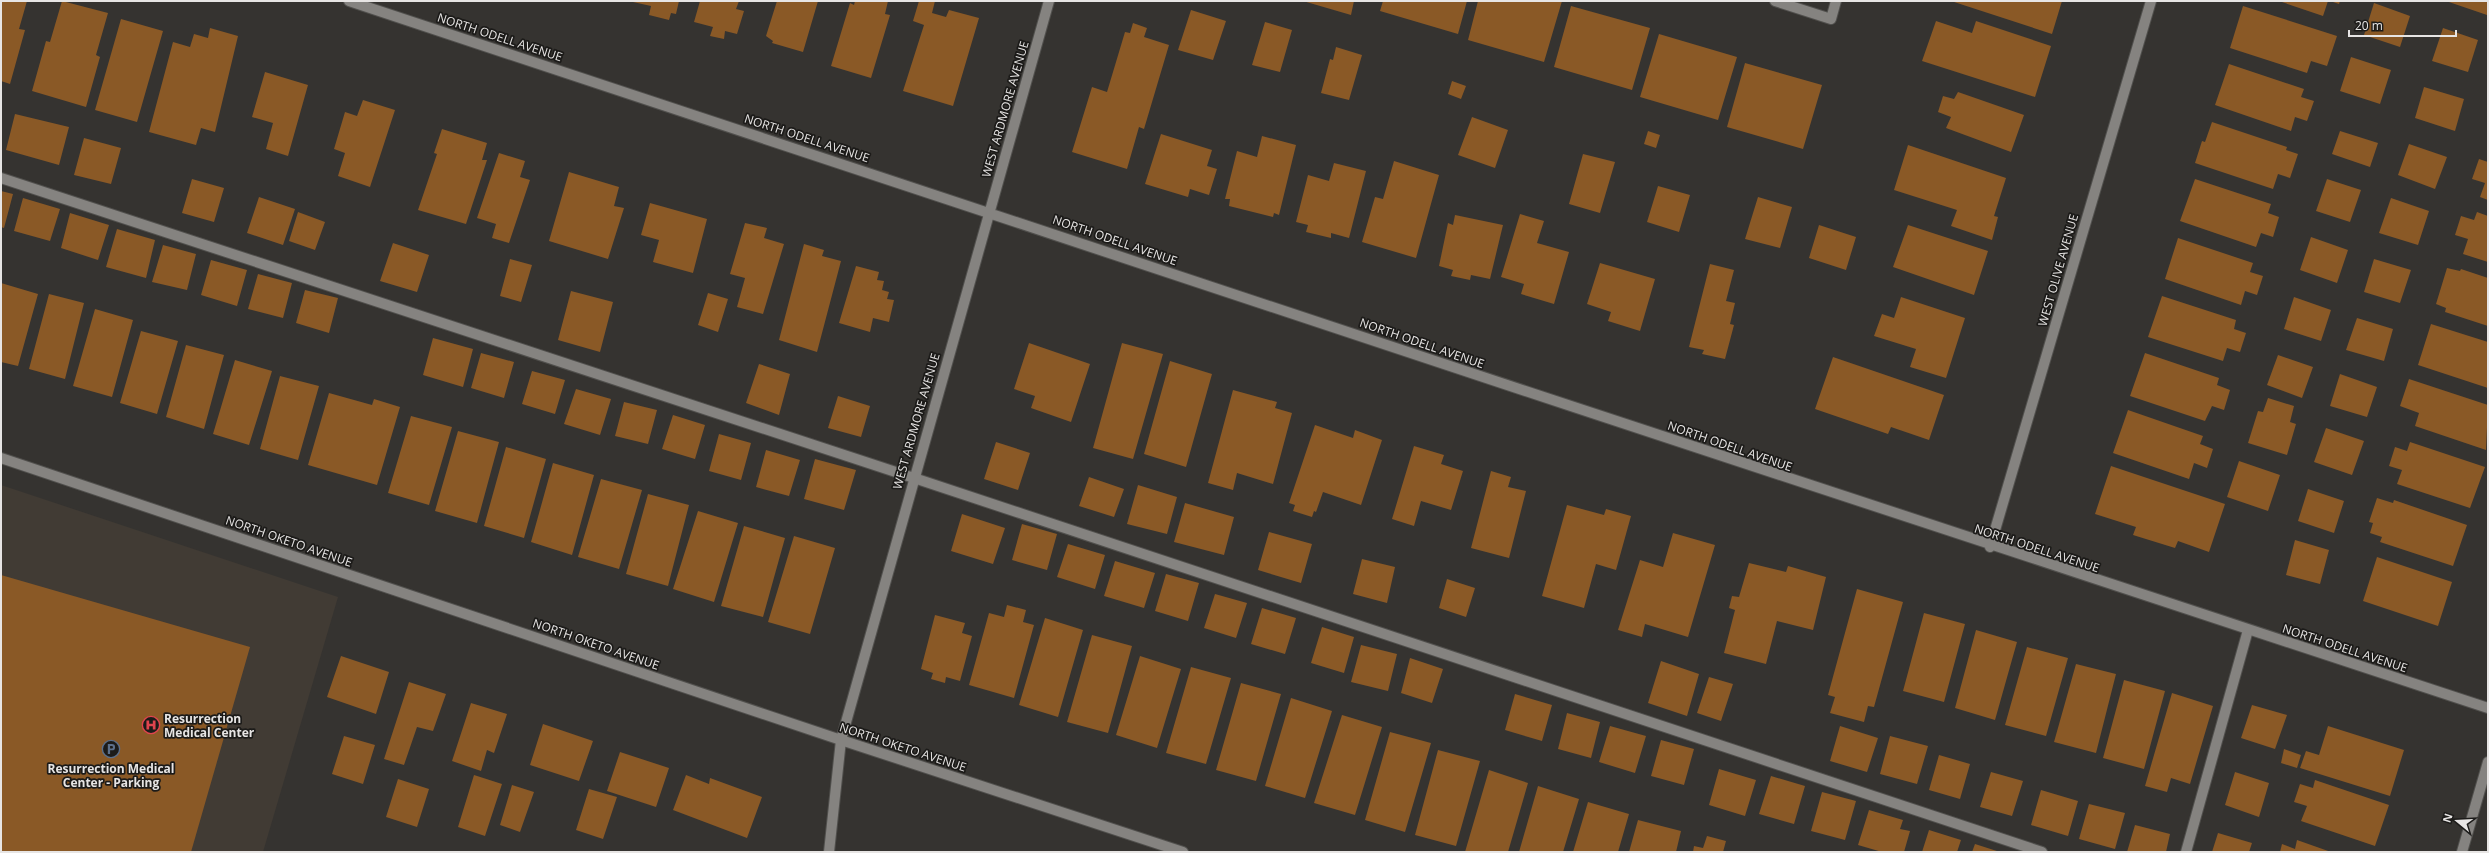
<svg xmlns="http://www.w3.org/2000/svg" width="2489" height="853" font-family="'Open Sans',sans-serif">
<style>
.built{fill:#413b34}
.building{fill:#8a5926}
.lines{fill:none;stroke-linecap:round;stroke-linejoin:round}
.service-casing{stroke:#51504d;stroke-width:12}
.minor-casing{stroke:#51504d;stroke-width:12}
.tertiary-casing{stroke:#51504d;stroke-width:12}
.service{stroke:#858380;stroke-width:10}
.minor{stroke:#858380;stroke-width:10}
.tertiary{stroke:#858380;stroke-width:10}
.labels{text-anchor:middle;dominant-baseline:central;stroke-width:3.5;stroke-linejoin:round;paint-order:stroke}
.street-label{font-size:12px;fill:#e7e5e4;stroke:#1c1b19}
.poi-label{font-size:12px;font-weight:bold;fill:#e7e5e4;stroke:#1c1b19;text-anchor:start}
</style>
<rect width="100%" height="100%" fill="#353330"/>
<path class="built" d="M1 485 338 597 263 852H1Z"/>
<path class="building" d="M1 1H27L19 29 25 30 10 84 1 81Z
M62 1 108 13 96 55 100 57 86 107 32 91 46 41 50 42Z
M679 1 676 14 671 13 669 20 649 15 651 6 633 2Z
M700 1H739L736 9 744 11 737 34 725 31 724 39 710 36 713 27 694 22Z
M777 1H818L803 52 772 43 773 41 766 36Z
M855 1H888L885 14 890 15 871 78 831 66 850 3 854 5Z
M919 1H935L932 13 946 17 949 10 979 18 953 106 903 91 924 25 913 21Z
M1303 1H1354L1351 15Z
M1383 1H1467L1458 34 1380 11Z
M1478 1H1562L1544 62 1468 40Z
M1951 1H2062L2052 34Z
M2279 1H2328L2323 16Z
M2330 1H2340L2339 4Z
M2446 1H2488V13L2487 15Z
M2374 3 2410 16 2400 47 2364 35Z
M1571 6 1650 28 1632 90 1554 67Z
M2243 6 2337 36 2327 66 2311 61 2307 73 2230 48Z
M1191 10 1226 21 1213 60 1178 50Z
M121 19 163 31 137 122 95 110Z
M1936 21 1972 33 1976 21 2051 46 2035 97 1922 61Z
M1265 22 1292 30 1280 72 1252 65Z
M1133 23 1147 28 1144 37 1169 45 1144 129 1139 127 1127 169 1072 152 1092 87 1107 92 1125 32 1130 33Z
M210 28 238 36 215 132 201 128 196 145 149 132 173 42 190 47 194 34 208 38Z
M2443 28 2478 40 2468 72 2432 61Z
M1659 34 1737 57 1718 120 1640 97Z
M1336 47 1362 55 1349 100 1321 93 1330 59 1333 60Z
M2351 57 2391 70 2380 104 2340 91Z
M1745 63 1822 85 1803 149 1727 127Z
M2229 64 2304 89 2301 97 2314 101 2307 121 2295 117 2291 131 2215 105Z
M265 72 308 85 288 156 266 149 273 123 252 117Z
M1452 81 1466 86 1461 99 1448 94Z
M2424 87 2464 99 2455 131 2415 118Z
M1958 92 2024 115 2011 152 1946 128 1951 117 1938 112 1943 96 1954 99Z
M363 100 395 110 370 187 338 176 345 153 334 149 345 112 357 116Z
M15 114 69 127 59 165 6 150Z
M1472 117 1508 130 1495 168 1458 155Z
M2212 122 2287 147 2286 150 2298 154 2290 178 2278 174 2273 189 2195 163 2202 141 2205 142Z
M442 129 487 143 482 160H487L466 224 418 210 437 154 434 153Z
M1648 131 1660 135 1656 148 1644 144Z
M2340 131 2378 143 2370 167 2332 154Z
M1161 134 1212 150 1207 166 1217 169 1209 195 1190 189 1188 197 1145 184Z
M1262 136 1296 145 1279 215 1274 213 1273 217 1229 206 1230 199H1225L1237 151 1257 157Z
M84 138 121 148 111 184 74 175Z
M2409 144 2447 157 2435 189 2398 175Z
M1908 145 2006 178 1994 216 1998 217 1992 240 1951 226 1957 210 1894 190Z
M499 153 525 161 520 177 530 180 509 243 492 238 496 224 477 218Z
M1583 154 1615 162 1600 213 1569 204Z
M2479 159 2488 162V200L2480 197 2485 183 2472 179Z
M1394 161 1439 175 1416 258 1362 242 1375 197 1383 199Z
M1334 163 1366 171 1349 238 1331 233V238L1306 232 1308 225 1296 222 1308 175 1329 181Z
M569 172 619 187 614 206 624 208 608 259 549 241Z
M192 179 224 188 214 222 182 213Z
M2195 179 2271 204 2268 213 2279 217 2273 237 2261 233 2256 247 2180 221Z
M2327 179 2361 190 2350 222 2316 211Z
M1658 186 1690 195 1679 232 1647 222Z
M1 191 13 194 4 228 1 227Z
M259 197 295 209 283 245 247 233Z
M1758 197 1792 207 1780 248 1745 239Z
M23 198 60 209 50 241 14 231Z
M2391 198 2429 211 2418 245 2379 233Z
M650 203 707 219 693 273 653 262 659 240 641 235Z
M298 212 325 222 315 250 289 241Z
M2477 212 2488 216V262L2463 254 2468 239 2455 235 2461 216 2474 220Z
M70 213 109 225 98 260 61 248Z
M1520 214 1544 221 1537 243 1569 252 1554 304 1521 294 1524 284 1501 277Z
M1455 215 1503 225 1490 279 1471 275 1470 280 1451 276 1453 270 1439 266 1448 223 1453 225Z
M745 223 767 228 764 238 784 244 763 314 737 307 745 278 730 274Z
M1819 225 1856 237 1846 270 1809 258Z
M1908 225 1988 251 1974 295 1893 267Z
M117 229 155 240 146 278 106 267Z
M2311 237 2348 250 2337 283 2300 270Z
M2178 238 2253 263 2250 272 2263 276 2257 295 2245 291 2241 305 2165 279Z
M393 243 429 255 417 292 380 281Z
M804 244 824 250 822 256 841 261 817 352 779 340Z
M163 245 196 254 187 290 152 282Z
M510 259 532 265 521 302 500 296Z
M2374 259 2411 270 2400 303 2364 292Z
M211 260 247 270 237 306 201 295Z
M1600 263 1655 279 1640 331 1608 321 1611 312 1587 304Z
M1710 264 1734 270 1726 301 1735 303 1730 324 1734 325 1725 359 1702 354 1704 350 1689 347Z
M856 266 879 272 877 280 884 281 882 290 889 292 887 299 894 300 889 322 873 318 870 332 839 323Z
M2447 268 2460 271 2461 269 2488 278V326L2445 312 2446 308 2436 304Z
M258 274 292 283 283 318 248 309Z
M1 283 38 294 18 366 1 362Z
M305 290 338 298 329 333 296 323Z
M571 291 613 302 600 352 558 340Z
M708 293 728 299 718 332 698 325Z
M49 294 84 303 65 379 29 369Z
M2162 296 2236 320 2234 329 2246 333 2240 352 2227 348 2223 361 2148 337Z
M1901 297 1965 318 1946 378 1910 367 1916 349 1874 336 1882 314 1894 318Z
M2294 297 2331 310 2321 341 2284 329Z
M95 309 133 320 112 397 73 386Z
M2357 318 2393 329 2384 361 2346 350Z
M2431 324 2488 342V388L2418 365Z
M141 331 178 341 157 414 120 403Z
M433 338 473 349 463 387 423 375Z
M1029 343 1090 364 1071 422 1031 408 1035 396 1014 389Z
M1122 343 1163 354 1133 459 1093 448Z
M186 345 224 355 204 429 166 417Z
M481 353 514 362 504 398 471 388Z
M2145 353 2219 378 2217 385 2230 390 2224 410 2212 406 2205 421 2130 396Z
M2278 355 2313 367 2302 398 2267 385Z
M1833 357 1944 395 1929 440 1891 427 1888 434 1815 409Z
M235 360 272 371 249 445 213 434Z
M1170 361 1212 374 1186 467 1144 454Z
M759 364 790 374 779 415 746 403Z
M532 371 565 380 555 414 522 404Z
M2340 374 2377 387 2367 417 2330 406Z
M280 376 319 386 298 460 260 449Z
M2409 379 2488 405 2486 450 2415 426 2419 413 2400 406Z
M576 389 611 399 600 435 564 424Z
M1233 390 1277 402 1275 408 1292 413 1273 484 1237 473 1233 490 1208 483Z
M329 393 372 405 374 399 400 407 377 485 308 465Z
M838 396 870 406 861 437 828 428Z
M2268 398 2294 406 2290 422 2296 424 2287 455 2248 443 2258 411 2263 412Z
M624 402 657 410 648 444 615 436Z
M2128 410 2203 436 2200 444 2213 449 2207 468 2194 463 2189 479 2113 453Z
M673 415 705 425 695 459 662 449Z
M411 416 452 427 429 505 388 493Z
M1315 425 1353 438 1355 430 1382 440 1361 505 1323 492 1316 512 1314 511 1312 517 1293 511 1295 505 1289 503Z
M2326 428 2364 441 2352 475 2314 462Z
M458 431 499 442 477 523 435 511Z
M719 434 751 443 741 480 709 471Z
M996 442 1030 453 1018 490 984 479Z
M2410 442 2485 467 2470 508 2397 484 2402 470 2389 466 2395 447 2407 451Z
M1414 446 1444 455 1441 464 1463 471 1451 510 1421 501 1414 526 1392 519Z
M506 447 546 459 524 538 484 526Z
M766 450 800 460 789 496 756 487Z
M815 459 856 470 844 510 804 499Z
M2239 461 2280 475 2268 511 2227 497Z
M553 463 594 475 572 555 531 542Z
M2111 466 2225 504 2209 552 2178 541 2175 548 2133 535 2136 527 2095 514Z
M1491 471 1511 477 1508 487 1526 491 1509 558 1471 548Z
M1089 477 1124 489 1114 517 1079 506Z
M601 479 642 490 619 569 578 557Z
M1138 485 1177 497 1167 534 1127 524Z
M2308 489 2344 501 2334 533 2298 521Z
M648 494 689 505 668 586 626 574Z
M2377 498 2393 503 2394 500 2467 525 2453 566 2380 542 2382 537 2370 533 2373 523 2369 522Z
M1185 503 1234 517 1224 555 1174 542Z
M1567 505 1604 515 1606 509 1631 516 1616 570 1596 564 1584 608 1542 596Z
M698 511 738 523 714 602 673 589Z
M962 514 1005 528 993 564 951 551Z
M1022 524 1057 534 1047 570 1012 560Z
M744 526 785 538 763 617 721 606Z
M1269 532 1312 544 1301 583 1258 570Z
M1673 533 1715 545 1688 637 1645 624 1642 637 1618 630 1640 560 1663 567Z
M794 536 835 548 810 634 768 622Z
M2295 540 2329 550 2320 584 2286 575Z
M1068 544 1105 555 1095 589 1057 577Z
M2377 557 2452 582 2438 626 2363 601Z
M1362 559 1395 567 1387 603 1353 594Z
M1115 561 1155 573 1144 608 1104 596Z
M1749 563 1786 572 1788 566 1826 577 1813 630 1777 621 1766 664 1724 653 1735 610 1729 608 1732 596 1739 597Z
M1166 574 1199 583 1188 621 1155 611Z
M1 575 250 647 191 852H1Z
M1447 579 1475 588 1466 617 1439 608Z
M1857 589 1903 602 1874 707 1868 706 1864 722 1830 713 1835 697 1828 695Z
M1215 594 1247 603 1236 638 1204 628Z
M1007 605 1026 610 1023 622 1034 625 1014 698 969 685 989 613 1004 617Z
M1262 608 1296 618 1285 654 1251 644Z
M1924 613 1965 624 1944 702 1903 691Z
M935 615 965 623 962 633 972 636 960 681 946 677 945 683 931 679 933 673 921 669Z
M1045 618 1083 630 1058 717 1019 705Z
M1322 627 1354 637 1344 673 1311 663Z
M1976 630 2017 642 1995 720 1955 708Z
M1092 635 1132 646 1108 733 1067 722Z
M1361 645 1397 654 1388 691 1351 682Z
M2027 647 2068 658 2046 736 2005 725Z
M341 656 389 672 376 714 327 697Z
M1140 656 1181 669 1157 748 1116 735Z
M1410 658 1443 669 1432 703 1401 693Z
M1661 661 1699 674 1687 716 1648 703Z
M2076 664 2116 674 2096 753 2054 742Z
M1191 667 1231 678 1206 764 1166 753Z
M1709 677 1733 684 1721 721 1697 713Z
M2124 680 2165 691 2144 769 2103 758Z
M409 682 446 694 433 731 417 727 404 765 384 759Z
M1241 683 1281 694 1256 781 1216 770Z
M2172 693 2213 706 2190 784 2171 778 2167 792 2145 786Z
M1515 694 1552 705 1542 741 1505 730Z
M1291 698 1332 711 1305 798 1265 786Z
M471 703 507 714 494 753 487 750 481 771 452 761Z
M2252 705 2287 715 2275 749 2241 738Z
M1567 713 1600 722 1591 758 1558 749Z
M1342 715 1382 727 1355 815 1314 803Z
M543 724 593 741 579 781 530 765Z
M1610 726 1646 736 1635 773 1599 762Z
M1840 726 1878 738 1867 772 1830 761Z
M2328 726 2404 750 2390 796 2300 768 2306 751 2319 755Z
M1390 732 1431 743 1405 832 1365 820Z
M344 736 375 745 363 784 332 774Z
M1890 736 1928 746 1917 784 1880 774Z
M1661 740 1694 749 1684 785 1651 776Z
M2284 749 2301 755 2297 768 2281 763Z
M1438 750 1480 761 1456 846 1415 835Z
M620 752 669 768 656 807 607 791Z
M1939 755 1970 764 1960 799 1929 790Z
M1719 769 1756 780 1745 816 1709 805Z
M1489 770 1528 783 1508 852H1465Z
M1991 772 2023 781 2012 816 1980 807Z
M2235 772 2269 783 2259 817 2225 805Z
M474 775 502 784 485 836 458 827Z
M686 775 709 784 710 778 762 797 747 838 673 810Z
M1771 776 1805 786 1794 824 1759 814Z
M398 779 429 789 417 827 386 817Z
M2315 780 2389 805 2375 846 2301 821 2307 806 2294 802 2300 784 2313 788Z
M512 785 534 792 520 832 500 825Z
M1538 786 1579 799 1563 852H1519Z
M589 789 617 797 603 839 576 830Z
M2041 790 2078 801 2068 836 2031 825Z
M1822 792 1856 801 1845 840 1811 831Z
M1588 802 1629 814 1618 852H1573Z
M2089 804 2125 813 2115 849 2079 839Z
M1869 810 1903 820 1900 829 1910 831 1904 852H1882L1858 845Z
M1638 820 1681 831 1676 852H1629Z
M2135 825 2170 834 2166 852H2127Z
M1929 830 1961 840 1957 852H1922Z
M2218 833 2252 843 2249 852H2212Z
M1707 836 1726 841 1723 852H1693L1694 846 1703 848Z
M2297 840 2331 852H2280L2282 844 2295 849Z
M1975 844 2000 852H1972Z"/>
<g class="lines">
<defs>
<path id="service" d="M1 178 914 478 2042 852
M2186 852 2248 630"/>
<path id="minor" d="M349 1C1062 235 1774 476 2488 708
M1775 1 1831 19 1836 1
M1 458 841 740 1183 852
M1990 547 2151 1
M829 852 841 740 1049 1"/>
<path id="tertiary" d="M2462 852 2488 762"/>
</defs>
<use href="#service" class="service-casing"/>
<use href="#minor" class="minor-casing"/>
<use href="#tertiary" class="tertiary-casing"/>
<use href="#service" class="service"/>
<use href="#minor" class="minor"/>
<use href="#tertiary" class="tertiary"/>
</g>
<defs>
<symbol id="hospital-ring" viewBox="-11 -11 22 22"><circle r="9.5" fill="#1c1b19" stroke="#e0444e" stroke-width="1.5"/><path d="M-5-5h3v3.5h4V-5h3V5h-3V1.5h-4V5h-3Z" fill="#e0444e"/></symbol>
<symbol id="parking-ring" viewBox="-11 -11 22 22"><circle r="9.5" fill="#1c1b19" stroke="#5c6f8a" stroke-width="1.5"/><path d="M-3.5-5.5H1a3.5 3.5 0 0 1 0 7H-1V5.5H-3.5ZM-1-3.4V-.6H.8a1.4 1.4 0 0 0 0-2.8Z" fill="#5c6f8a"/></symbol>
</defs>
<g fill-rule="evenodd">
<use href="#hospital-ring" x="141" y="715" width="20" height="20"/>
<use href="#parking-ring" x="101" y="739" width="20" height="20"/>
</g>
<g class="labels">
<g class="street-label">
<text transform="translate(500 37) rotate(18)">NORTH ODELL AVENUE</text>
<text transform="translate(1005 109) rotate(-74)">WEST ARDMORE AVENUE</text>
<text transform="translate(807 138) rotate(18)">NORTH ODELL AVENUE</text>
<text transform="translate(1115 240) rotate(19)">NORTH ODELL AVENUE</text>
<text transform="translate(2058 270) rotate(-74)">WEST OLIVE AVENUE</text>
<text transform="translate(1422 343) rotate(19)">NORTH ODELL AVENUE</text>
<text transform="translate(916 421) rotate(-74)">WEST ARDMORE AVENUE</text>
<text transform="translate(1730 446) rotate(19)">NORTH ODELL AVENUE</text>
<text transform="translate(289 541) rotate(19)">NORTH OKETO AVENUE</text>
<text transform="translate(2037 548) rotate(18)">NORTH ODELL AVENUE</text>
<text transform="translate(596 644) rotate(19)">NORTH OKETO AVENUE</text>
<text transform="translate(2345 648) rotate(18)">NORTH ODELL AVENUE</text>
<text transform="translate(903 747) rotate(18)">NORTH OKETO AVENUE</text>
</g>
<g class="poi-label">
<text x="164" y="718">Resurrection<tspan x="164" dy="14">Medical Center</tspan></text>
<text x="111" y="768" text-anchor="middle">Resurrection Medical<tspan x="111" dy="14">Center - Parking</tspan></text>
</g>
</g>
<rect width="2489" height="853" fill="none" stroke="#e7e5e4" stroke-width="4"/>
<g transform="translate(2457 821) rotate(288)" stroke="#1c1b19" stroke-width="3" paint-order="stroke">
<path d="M0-3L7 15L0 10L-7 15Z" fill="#e7e5e4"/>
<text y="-6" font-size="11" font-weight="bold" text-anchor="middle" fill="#e7e5e4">N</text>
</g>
<path d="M2349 30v6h107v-6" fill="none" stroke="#e7e5e4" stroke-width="2"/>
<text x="2355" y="30" font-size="12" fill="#e7e5e4" stroke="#1c1b19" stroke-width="3" paint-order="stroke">20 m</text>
</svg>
